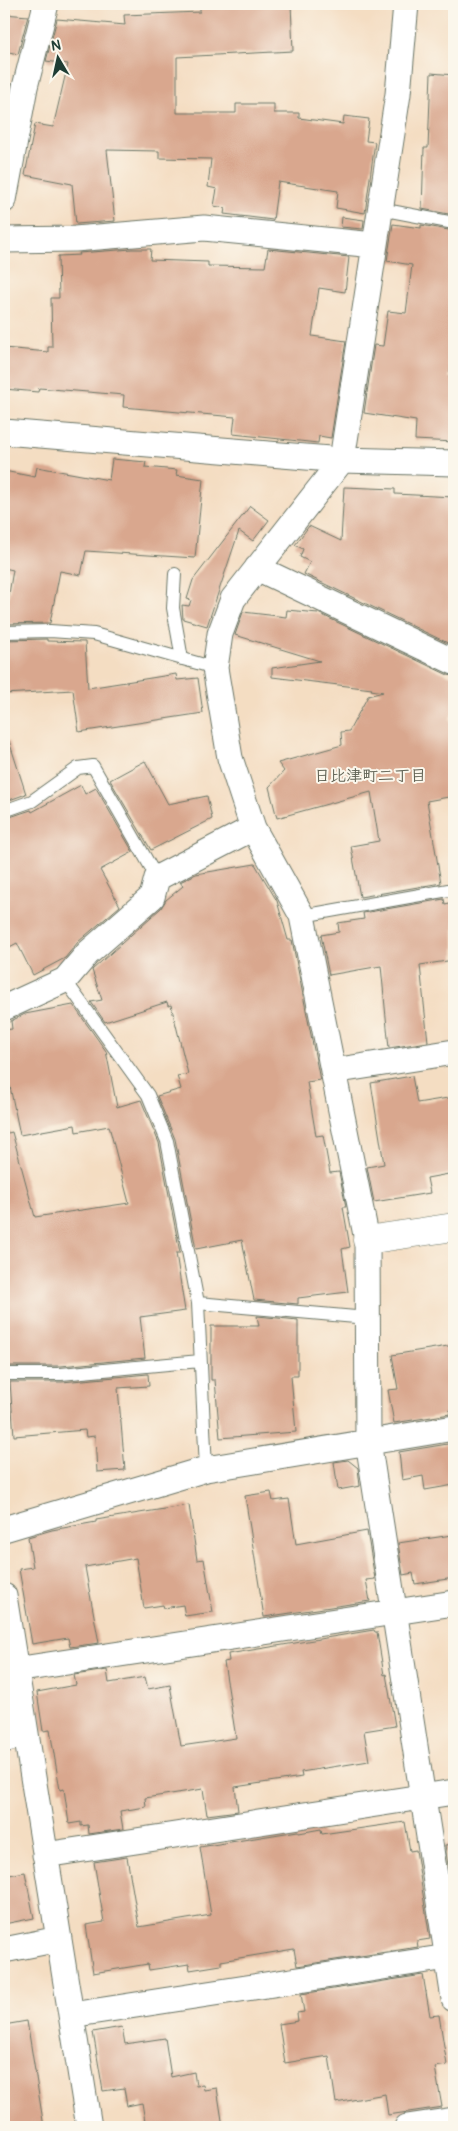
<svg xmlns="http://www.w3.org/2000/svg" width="458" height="2131" font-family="Pangolin,'Klee One',sans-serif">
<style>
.building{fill:#d9a78e}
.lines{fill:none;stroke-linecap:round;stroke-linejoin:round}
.lane-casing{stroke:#6a7566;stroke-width:14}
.street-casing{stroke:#6a7566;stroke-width:27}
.secondary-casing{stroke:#6a7566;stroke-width:29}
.lane{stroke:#fff;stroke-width:12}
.street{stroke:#fff;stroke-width:25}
.secondary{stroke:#fff;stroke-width:28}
.labels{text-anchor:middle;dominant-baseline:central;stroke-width:4;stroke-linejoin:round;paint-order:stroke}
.neighbourhood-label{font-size:16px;font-weight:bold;fill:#606254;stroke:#fbf7ec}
</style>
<rect width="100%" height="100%" fill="#fbf7ec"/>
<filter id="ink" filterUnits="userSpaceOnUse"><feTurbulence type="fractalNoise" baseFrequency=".02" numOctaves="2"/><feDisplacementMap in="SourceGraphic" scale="10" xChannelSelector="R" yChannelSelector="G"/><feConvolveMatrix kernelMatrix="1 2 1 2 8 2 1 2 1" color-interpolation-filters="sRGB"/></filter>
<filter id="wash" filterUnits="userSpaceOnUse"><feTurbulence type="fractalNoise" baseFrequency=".0096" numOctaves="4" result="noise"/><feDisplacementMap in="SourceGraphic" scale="20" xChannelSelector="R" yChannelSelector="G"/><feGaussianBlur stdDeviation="1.12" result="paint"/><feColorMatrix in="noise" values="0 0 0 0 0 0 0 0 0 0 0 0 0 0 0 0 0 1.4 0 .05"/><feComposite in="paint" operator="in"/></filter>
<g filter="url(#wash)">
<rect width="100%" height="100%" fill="#f4ddc2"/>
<g id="blocks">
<path class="building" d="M200 4H291L293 51 177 57V113H236V104H274V113H299V118L343 124 344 116 369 119 366 141 375 142 365 213 336 208 338 191 278 182 273 220 224 214 225 208 214 206 217 189 208 187 211 159 159 158V151L107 150 115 221 76 224 72 184 25 175 35 124 53 127 68 64 46 61 57 19 125 25 124 15 200 12Z
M4 14 28 16 18 54 4 51Z
M431 73 454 75V215L422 209 424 148H428Z
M342 217 364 220 363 229 341 227Z
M393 224 421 228V225L454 231V341L449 378H454V442L415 440 416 421 364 413 374 345 383 346 388 311 406 313 412 265 387 261Z
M132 249H151L150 260 208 262V266L265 267 268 249 349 257 345 292 319 288 312 336 346 341 331 438 319 436 318 443 233 434 235 417 123 407 124 395 39 388 38 392 4 389V348L48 352V347H52L51 298H59L58 256 80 255 79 253Z
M112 459 146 462 145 467 177 470 176 475 203 479 195 558 86 551 81 575 60 571 50 623 4 624 13 570 4 568V471L35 477 37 467 109 480Z
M344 487 395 489V494L454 497V646L304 574 310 562 300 557 303 549 295 545 309 526 341 541Z
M250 506 269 520 253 541 239 531 207 626 183 619 182 605 189 606 191 600 187 599 193 580Z
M287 610 318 613 448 675 454 676V710L450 718 454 741V796L427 801 441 883 360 897 351 846 379 841 371 792 277 818 269 787 284 771 278 763 342 745 341 732 349 731 368 696 383 692 371 690 372 689 272 677V668L320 661 235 635 243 612 286 617Z
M47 639V641L85 642 88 688 176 674 177 680 198 678 203 713 79 732 73 690 4 694V640Z
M9 741 26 794 4 802V742Z
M145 761 168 804 207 796 212 819 151 850 110 780Z
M81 785 85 794 96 788 133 852 100 870 120 906 78 942 65 958 33 975 17 943 4 950V819L31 810 32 812Z
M255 864 277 901 288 940H292L320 1080 307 1082 316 1136 323 1135 330 1173 339 1172 346 1207H343L350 1247 342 1249 348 1292 298 1298V1304L254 1300 242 1240 196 1249 175 1139 157 1096 181 1089 177 1076 188 1074 171 1005 168 1006 167 1002 105 1022 91 1002 102 1000 92 970 161 908 166 900 183 886 180 882 196 874Z
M444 899 445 904 454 902V960L420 965 428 1042 389 1048 381 966 329 975 321 935 339 932 338 923 364 919 363 913Z
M73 1005 106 1051 117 1107 141 1100 159 1143 180 1253H176L185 1311 140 1317 145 1358 61 1366H8L6 1347 4 1348V1134L12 1132 35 1217 129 1203 109 1126 76 1132 75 1125 20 1135 7 1072 4 1073V1030L12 1029 11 1021 25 1014Z
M412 1076 417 1103 454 1097V1173L427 1178 430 1193 374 1202 367 1167 384 1164 371 1083Z
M257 1316 298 1320V1376H291L296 1432 220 1438 215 1380H211V1326H259Z
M454 1345V1409L449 1410 450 1414 394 1423 388 1390 398 1389 392 1355Z
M148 1374 149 1386 118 1388 125 1470 97 1472 95 1436 86 1437 85 1430 14 1436 10 1382H62Z
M454 1443V1485L425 1490 423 1476 402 1480 399 1452Z
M348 1460 358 1468 360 1486 338 1490 334 1462Z
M271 1492 273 1501 289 1499 296 1544 367 1531 375 1579 366 1580 370 1601 264 1617 245 1496Z
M189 1505 197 1560 204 1559 213 1612 185 1616 183 1605 164 1608 163 1605 144 1608 136 1558 85 1567 99 1643 70 1647 68 1638 32 1644 19 1569 33 1567 28 1537 52 1530 96 1522V1520Z
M452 1535 454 1550V1578L415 1584 413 1573 403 1575 398 1543Z
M374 1630 375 1632H377L384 1675 386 1674 395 1726 364 1731 369 1761 301 1772 302 1777 235 1787 238 1811 207 1815 203 1789 145 1798 146 1807 120 1811 123 1829 89 1834 88 1825 81 1826V1822L69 1824 64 1789 60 1790 50 1730 43 1731 37 1692 76 1685 74 1675 107 1670 109 1683 145 1677 148 1689 170 1685 181 1746 236 1738 224 1662 229 1661 228 1654Z
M405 1822 410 1851 416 1850 430 1939 417 1941 418 1947 297 1966 294 1949 221 1961V1965L190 1970 189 1964 149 1970 148 1964 93 1973 86 1925 104 1922 94 1862 127 1857 139 1927 211 1915 200 1847 298 1831 299 1833 321 1829 322 1834Z
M454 1844V1906L445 1845Z
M25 1872 34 1918 4 1924V1876Z
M423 1975 430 2016 439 2015 447 2065 435 2067 442 2107 388 2115 385 2094 336 2103 329 2056 285 2063 279 2024 298 2021 297 2013 304 2012 301 1994Z
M27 2021 44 2127H4V2025Z
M122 2027 125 2044 165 2038 171 2077 194 2072 196 2086 203 2085 204 2090 217 2088 223 2127H146L142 2103 127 2106 124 2088 103 2091 93 2032Z"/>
</g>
</g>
<g filter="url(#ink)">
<use href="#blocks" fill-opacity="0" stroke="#6a7566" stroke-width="1"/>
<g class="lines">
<defs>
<path id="lane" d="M380 209 454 223
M175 574 173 608 182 659
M4 632 50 631 94 634 215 668
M4 811 32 801 78 768 93 766 157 878
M302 916 454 889
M65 980 148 1095 167 1141 198 1303 206 1469
M198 1303 367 1318
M4 1374H61L200 1361"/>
<path id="street" d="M406 4 398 94 342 460 233 599 220 634 215 668 230 758 253 828 302 916 367 1240 368 1441 454 1999
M4 200 25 87 46 4
M4 240 75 239 204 228 374 245
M4 432 342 460 454 463
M257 568 454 662
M4 1008 65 980 88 953 152 897 157 878 253 828
M333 1071 454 1052
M4 1529 206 1469 454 1428
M4 1596 89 2127
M15 1670 454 1603
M4 1740 26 1734
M45 1855 454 1792
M4 1950 59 1939
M71 2015 454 1956
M407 2127 454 2120"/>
<path id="secondary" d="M367 1240 454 1227"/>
</defs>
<use href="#lane" class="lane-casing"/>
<use href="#street" class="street-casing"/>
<use href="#secondary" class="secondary-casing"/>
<use href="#lane" class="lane"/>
<use href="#street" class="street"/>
<use href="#secondary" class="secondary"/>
</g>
</g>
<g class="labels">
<g class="neighbourhood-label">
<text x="370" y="776">日比津町二丁目</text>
</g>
</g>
<rect width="458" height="2131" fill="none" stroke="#fbf7ec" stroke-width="20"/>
<g transform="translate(58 58) rotate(351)" stroke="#fbf7ec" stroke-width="4" paint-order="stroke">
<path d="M0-4L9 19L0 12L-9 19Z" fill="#1f3d34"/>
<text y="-8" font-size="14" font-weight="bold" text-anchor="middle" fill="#1f3d34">N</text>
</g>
</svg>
